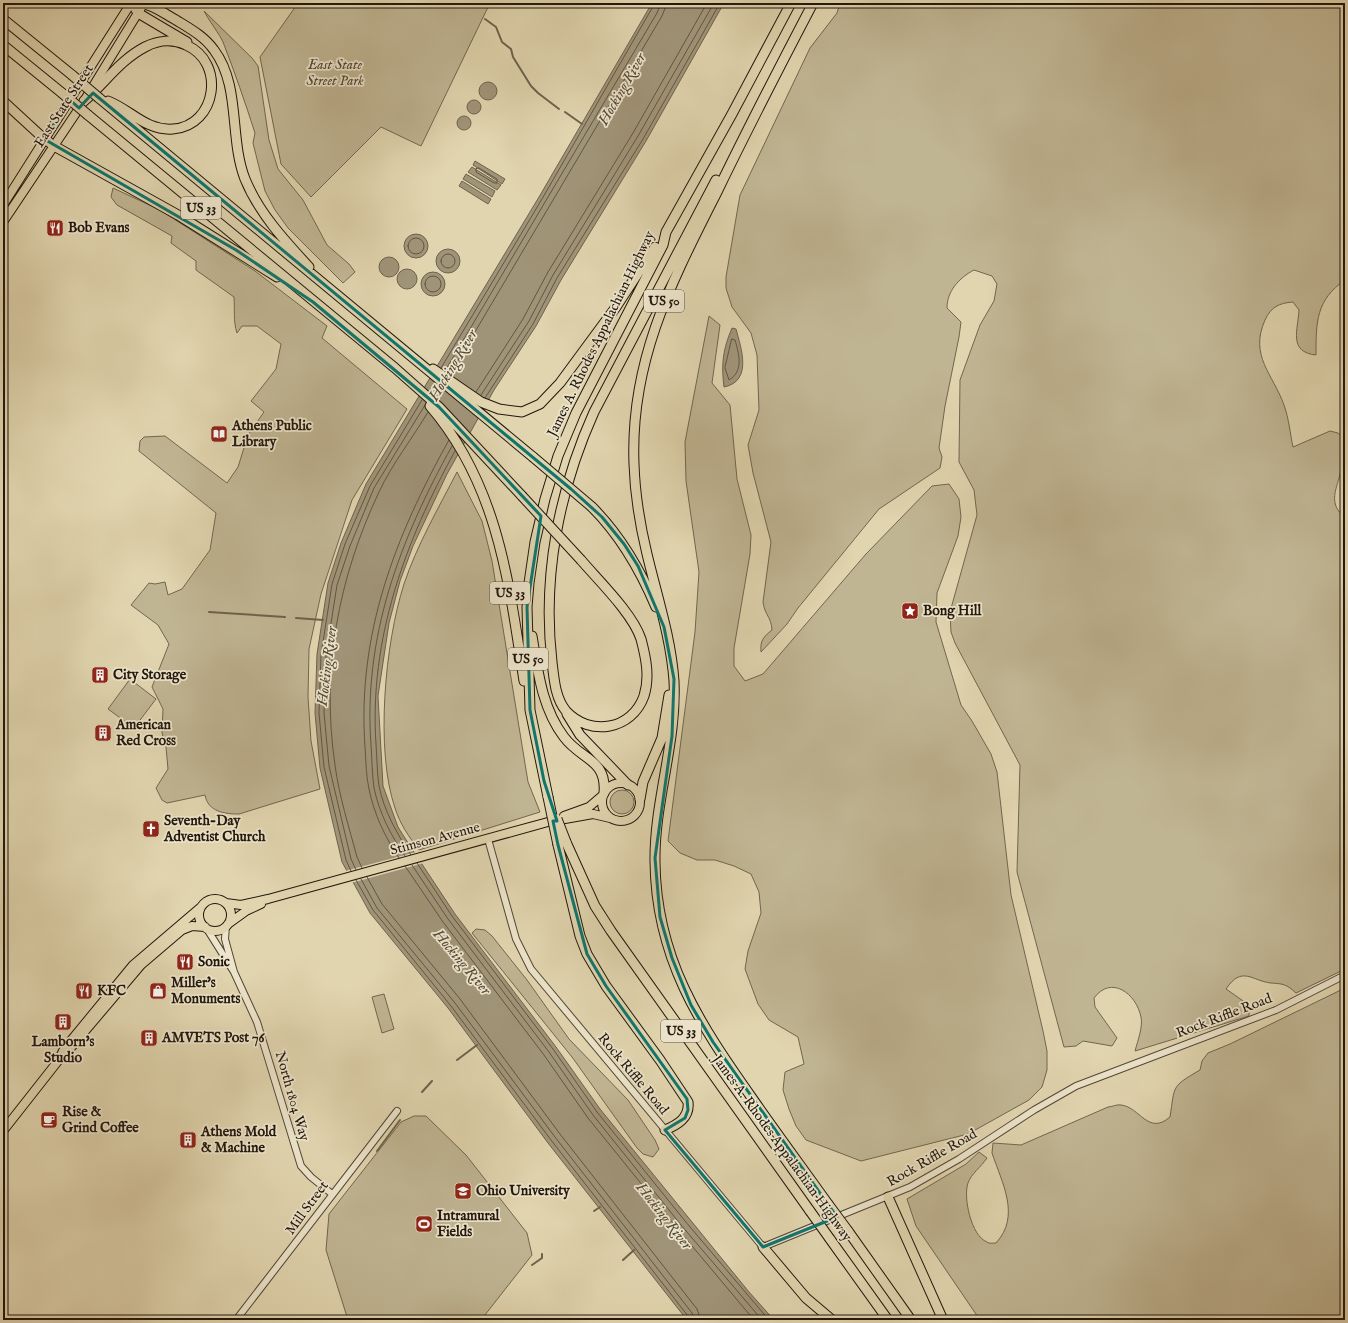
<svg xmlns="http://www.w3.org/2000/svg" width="1348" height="1323" font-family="'IM FELL English',serif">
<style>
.green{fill:#c0b593;stroke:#706650}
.water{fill:#a09478;stroke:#6d624d}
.pier{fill:#e1d5af}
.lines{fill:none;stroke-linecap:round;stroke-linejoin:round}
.shore{stroke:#605642;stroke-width:1}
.stream{stroke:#6d624d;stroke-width:2}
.minor-casing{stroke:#514636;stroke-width:8}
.major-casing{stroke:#21170d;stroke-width:10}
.highway-casing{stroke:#21170d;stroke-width:11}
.minor{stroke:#ece4cb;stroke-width:6}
.major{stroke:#e1d5af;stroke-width:8}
.highway{stroke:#e1d5af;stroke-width:9}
.highway-bridge-casing{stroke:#21170d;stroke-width:11;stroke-linecap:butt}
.highway-bridge{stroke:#e1d5af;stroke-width:9}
.marked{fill:none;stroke:#0f766e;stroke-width:3;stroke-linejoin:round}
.labels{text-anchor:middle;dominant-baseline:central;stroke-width:3.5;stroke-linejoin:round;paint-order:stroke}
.shield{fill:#ece4cb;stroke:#5e5446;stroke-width:1}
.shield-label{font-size:13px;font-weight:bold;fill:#21170d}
.park-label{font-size:14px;font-style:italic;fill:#514635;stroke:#ece4cb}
.street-label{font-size:14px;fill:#21170d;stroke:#ece4cb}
.poi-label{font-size:14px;font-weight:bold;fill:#21170d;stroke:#ece4cb;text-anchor:start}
.water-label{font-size:15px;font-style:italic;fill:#544938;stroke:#ece4cb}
</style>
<rect width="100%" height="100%" fill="#e1d5af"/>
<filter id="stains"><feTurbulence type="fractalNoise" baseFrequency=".005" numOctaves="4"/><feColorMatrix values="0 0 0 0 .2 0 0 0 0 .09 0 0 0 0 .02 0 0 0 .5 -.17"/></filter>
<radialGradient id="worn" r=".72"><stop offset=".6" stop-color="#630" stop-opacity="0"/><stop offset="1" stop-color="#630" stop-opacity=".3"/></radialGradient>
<path class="green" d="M298 3H490L421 146 381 127 311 197 281 164 260 57Z
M840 3H1345V280C1316 300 1316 322 1316 355 1288 352 1298 330 1299 310L1293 302C1279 303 1271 307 1265 320 1249 356 1273 374 1284 405 1289 419 1290 433 1293 447L1330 431 1338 433 1345 439C1345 450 1344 461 1341 471 1337 488 1327 504 1345 517V969L1296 993C1286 984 1284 984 1271 983 1252 981 1242 965 1226 989L1249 1005V1016L1135 1051C1138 1040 1143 1027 1141 1017 1136 993 1111 975 1094 998L1095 1007 1117 1038 1112 1046 1083 1041 1076 1046 1064 1047 1017 872 1020 765 955 643 951 632 950 612 977 515 974 490 959 462 960 380 980 325 994 301 997 284 992 276 974 270C959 278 947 291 947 308L961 322 959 337 945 406 939 448 942 457 940 468 879 509 798 608 787 624 761 652C760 641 763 637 772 630 771 616 765 616 763 602L771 542 753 473 748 445 759 410 757 355 751 333 732 307 726 288V277L740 195 810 48 837 13Z
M204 11 252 58 258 66 269 140 278 169 303 200 327 245 349 264 355 272 343 283 288 228 275 210 265 191 253 143 255 133C245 102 235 73 223 42 220 35 208 19 204 11Z
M113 188 160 210 255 271 327 326 322 338 407 409 352 500 321 594 309 649 308 697 311 741 320 789 239 814C225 814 208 812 205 795L167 803 162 800 156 788 168 769 166 747 162 733 163 709 152 687 169 644 158 625 131 605 149 583 155 584 165 582 168 595 182 589 210 550 216 513 139 451 140 441 144 437 165 436 227 483 238 467 248 435 264 412 251 401 276 369 281 344 257 326H242L237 333C233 321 235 310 234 297L196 270V261L171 243 172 236 117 205 111 197Z
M709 316 720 325 712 383 730 405 737 479 751 535 750 554 734 648V666L745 681 763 674 866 554 932 486 949 484 959 499 961 517 958 536 937 593 936 622 961 705 972 721 991 754 997 772 1011 895 1043 1031 1047 1051V1070L1042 1087 1029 1100 968 1134 861 1161 806 1140 796 1126 789 1109 783 1090 785 1072 804 1064 798 1037 769 1020 758 1004 745 969 748 951 761 913 759 892 751 874 734 866 715 860H697L680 853 668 841 695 632 699 572 686 481 685 442Z
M457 472 482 521 492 561 528 782 540 812 419 850C409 837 400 824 395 808 375 750 385 643 404 584 417 545 438 509 457 472Z
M130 679 156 699 134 728 108 709Z
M610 802a12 12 0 1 1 24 0a12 12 0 1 1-24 0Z
M476 929 485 930 492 936 527 980 569 1039 628 1100 655 1140 659 1149 653 1157 643 1154 637 1148 572 1057 472 933Z
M1345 988V1320H980L916 1226 907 1199 966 1164 979 1152 987 1158C981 1167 971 1174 968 1183 963 1197 971 1236 987 1242 989 1244 993 1243 996 1243 1021 1216 1002 1183 992 1153L993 1143 1021 1145 1108 1107C1112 1107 1117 1104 1121 1105 1140 1107 1148 1136 1170 1117 1175 1085 1171 1087 1200 1070L1202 1061 1208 1053 1230 1044Z
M384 994 394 1029 382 1033 372 997Z
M414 1116H426L466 1155 527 1233 532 1255 481 1320H348L326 1250 329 1214 401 1122Z"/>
<path class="water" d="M652 3H724L646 141 561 280 536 326 494 390 447 474 413 546 400 581 389 623 378 696 383 786 398 827 410 846 455 914 556 1047 600 1109 749 1292 774 1320H687L548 1143 448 1008 370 913 342 862 320 768 315 713 317 654 328 583 341 543 366 484 539 197Z
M479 91a9 9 0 1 1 18 0a9 9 0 1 1-18 0Z
M467 107a7 7 0 1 1 14 0a7 7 0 1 1-14 0Z
M457 123a7 7 0 1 1 14 0a7 7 0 1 1-14 0Z
M475 161 505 179 502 184 473 165Z
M472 167 501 185 497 190 468 172Z
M466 174 495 191 492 197 463 179Z
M462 181 491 199 488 204 459 186Z
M404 246a12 12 0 1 1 24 0a12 12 0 1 1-24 0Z
M436 261a12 12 0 1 1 24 0a12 12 0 1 1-24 0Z
M379 267a10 10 0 1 1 20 0a10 10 0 1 1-20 0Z
M397 279a10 10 0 1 1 20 0a10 10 0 1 1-20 0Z
M421 284a12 12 0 1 1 24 0a12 12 0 1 1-24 0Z
M732 328 736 329C741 348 753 381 724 387 721 364 723 349 732 328Z"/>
<path class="pier" d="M416 852 424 863 351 883 345 871Z"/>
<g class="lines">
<path class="shore" d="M479 168 497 179V183H494L476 172V169Z
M408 246a8 8 0 1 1 16 0a8 8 0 1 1-16 0Z
M441 261a7 7 0 1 1 14 0a7 7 0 1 1-14 0Z
M425 284a8 8 0 1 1 16 0a8 8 0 1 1-16 0Z
M732 339 735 340C739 354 744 371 729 380L725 368Z
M441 368 542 199 655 3
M445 371 657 13 661 3
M450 374 662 16 667 3
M476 392 523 319 548 272 633 133 707 3
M481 395 529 321 553 275 638 136 714 3
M485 398 533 324 557 278 643 139 720 3
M411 855C397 834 384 811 379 786 377 773 377 758 376 744 369 639 405 542 455 451
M405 856C391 836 379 812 374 788 372 774 372 759 371 745 363 636 400 540 452 446
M399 858C385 837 374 814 369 789 366 776 366 761 365 747 357 634 395 537 449 440
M417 863 452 916 553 1049 597 1112 685 1221 769 1320
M412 865 448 919 549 1052 593 1115 681 1225 762 1320
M405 866 443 922 544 1055 588 1118 677 1228 754 1320
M362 868 357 857C349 827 339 796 335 765 321 670 338 579 379 492 392 464 412 439 428 412
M356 870 351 859 329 766 324 713 326 655 337 585 350 546 374 488 425 405
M351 871 346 860 324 767 319 713 321 655 332 584 345 544 370 486 422 400
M367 877 382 904 460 999 560 1134 697 1309 701 1320
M361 879 377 908 455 1003 555 1137 692 1313 695 1320
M356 880 373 910 451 1006 551 1140 688 1316 689 1320"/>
<path class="stream" d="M485 19 496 27 502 42 511 49 513 57 531 86 538 93 559 109
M565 112 582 124
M209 612 285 617
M296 618 323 620
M457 1060 477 1045
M422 1092 432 1081
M377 1151 400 1120
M594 1211 600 1207
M623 1260 634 1250
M532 1265 542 1258V1254"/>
<defs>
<path id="minor" d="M488 839 516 939 531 969 763 1247 910 1187 959 1159 1034 1110 1076 1086 1276 1010 1345 975
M226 926 225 939 234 972
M207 929 234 972 257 1022 301 1166 311 1177 332 1194
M236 1320 397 1111"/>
<path id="major" d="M3 205 131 3
M3 222 84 101 144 3
M602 802a19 19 0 1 1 38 0a19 19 0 1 1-38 0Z
M564 816 589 807 603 795
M199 915a16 16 0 1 1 32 0a16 16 0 1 1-32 0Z
M226 903 241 905 268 899 548 822 593 814 610 818
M228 924 246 911 261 904
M63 1057 141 965 182 930 192 926 205 927
M3 1131 58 1061 64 1049 133 965 201 907"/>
<path id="highway" d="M132 3 138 13 187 42
M140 3C152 4 165 14 176 20 189 28 204 36 214 50 241 86 229 138 245 179 259 213 284 240 309 267
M813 3C780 66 747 130 716 194 671 283 630 361 634 464 635 495 640 525 647 554 657 596 671 638 674 681 677 743 654 801 655 862 656 958 699 1023 752 1098 777 1134 803 1169 828 1204
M3 19 72 75
M3 45 62 93
M99 98 533 457
M3 101 41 136 54 146 178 215 277 277
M84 101C105 83 120 60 145 47 158 40 173 39 186 45 226 62 217 126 173 129 146 131 131 110 108 101
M88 115 395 368 439 407 522 496
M433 369 481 402 499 409 522 412 540 404 560 383 616 307 655 247
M430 406C498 485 509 583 524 681
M592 507C621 536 640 569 656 607
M581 560C599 581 633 614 641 639 646 658 650 677 644 696 632 730 590 737 566 711 555 698 554 678 552 662 542 576 559 490 594 412L716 180
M532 636C538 672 542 708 564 737 581 760 607 759 604 793
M567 714 580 735 628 785
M548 797 530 710 527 607 529 583 535 542 545 499 558 456 576 413 663 245 666 232 732 114 791 3
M640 799 643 782 662 738 669 695
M566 842 595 906 611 931 810 1211
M558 845 580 936 587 954 606 986 660 1060 688 1102C690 1118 677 1125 665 1130
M888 1197 943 1320
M848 1231 911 1320
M830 1239 888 1320
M763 1247 806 1298 832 1320"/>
</defs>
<use href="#minor" class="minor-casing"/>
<use href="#major" class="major-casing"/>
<use href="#highway" class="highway-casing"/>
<use href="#minor" class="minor"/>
<use href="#major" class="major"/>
<use href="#highway" class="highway"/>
<defs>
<path id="highway-bridge" d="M72 75 99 98
M62 93 88 115
M533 457 592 507
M522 496 581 560
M548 797 558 845
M557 819 566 842
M828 1204 848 1231
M810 1211 830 1239"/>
</defs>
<use href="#highway-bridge" class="highway-bridge-casing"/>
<use href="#highway-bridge" class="highway-bridge"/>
</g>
<path class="marked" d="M93 93 571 489 602 517 624 544 638 566 664 627 674 679 672 736 655 858 660 917 672 958 691 1005 713 1042 837 1217 763 1247 665 1130 685 1118 688 1110 687 1099 606 986 587 954 558 845 553 821H557L544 781 530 710 527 607 541 516 439 407 313 302 236 250 44 139 70 100 79 108Z"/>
<defs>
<symbol id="restaurant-square" viewBox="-11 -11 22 22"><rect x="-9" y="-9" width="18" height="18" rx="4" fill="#8f2418" stroke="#ece4cb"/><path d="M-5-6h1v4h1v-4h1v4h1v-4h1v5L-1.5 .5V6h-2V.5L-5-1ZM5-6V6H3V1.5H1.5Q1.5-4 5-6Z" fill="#fff"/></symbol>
<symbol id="library-square" viewBox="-11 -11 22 22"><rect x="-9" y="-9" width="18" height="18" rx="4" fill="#8f2418" stroke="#ece4cb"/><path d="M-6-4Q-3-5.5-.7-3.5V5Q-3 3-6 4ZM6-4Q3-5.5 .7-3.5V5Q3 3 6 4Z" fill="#fff"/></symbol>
<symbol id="sight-square" viewBox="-11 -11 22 22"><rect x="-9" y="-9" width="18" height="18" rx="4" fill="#8f2418" stroke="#ece4cb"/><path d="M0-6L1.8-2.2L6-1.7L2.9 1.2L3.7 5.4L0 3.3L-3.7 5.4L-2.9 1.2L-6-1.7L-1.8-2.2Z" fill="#fff"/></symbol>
<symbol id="building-square" viewBox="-11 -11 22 22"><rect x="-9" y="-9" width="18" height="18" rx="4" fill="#8f2418" stroke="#ece4cb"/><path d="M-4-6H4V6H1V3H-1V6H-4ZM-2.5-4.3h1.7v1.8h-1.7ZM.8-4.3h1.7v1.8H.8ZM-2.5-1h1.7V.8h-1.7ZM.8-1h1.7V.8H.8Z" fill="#fff"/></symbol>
<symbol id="church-square" viewBox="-11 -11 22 22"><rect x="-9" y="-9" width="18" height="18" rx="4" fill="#8f2418" stroke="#ece4cb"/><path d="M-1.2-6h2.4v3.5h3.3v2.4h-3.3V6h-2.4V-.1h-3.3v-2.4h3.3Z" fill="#fff"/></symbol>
<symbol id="shop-square" viewBox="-11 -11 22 22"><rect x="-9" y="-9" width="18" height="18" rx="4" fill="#8f2418" stroke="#ece4cb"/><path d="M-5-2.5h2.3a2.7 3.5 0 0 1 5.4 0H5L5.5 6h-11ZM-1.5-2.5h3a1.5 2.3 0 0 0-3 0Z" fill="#fff"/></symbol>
<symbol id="cafe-square" viewBox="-11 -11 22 22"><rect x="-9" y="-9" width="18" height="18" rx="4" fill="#8f2418" stroke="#ece4cb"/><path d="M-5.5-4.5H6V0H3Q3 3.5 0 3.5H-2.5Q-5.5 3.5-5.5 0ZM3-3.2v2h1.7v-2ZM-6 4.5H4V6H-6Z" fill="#fff"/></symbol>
<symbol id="university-square" viewBox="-11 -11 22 22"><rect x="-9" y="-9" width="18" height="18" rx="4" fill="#8f2418" stroke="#ece4cb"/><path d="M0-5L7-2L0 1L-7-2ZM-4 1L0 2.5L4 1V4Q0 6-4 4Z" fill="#fff"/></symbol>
<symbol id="stadium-square" viewBox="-11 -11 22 22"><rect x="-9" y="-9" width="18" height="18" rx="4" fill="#8f2418" stroke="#ece4cb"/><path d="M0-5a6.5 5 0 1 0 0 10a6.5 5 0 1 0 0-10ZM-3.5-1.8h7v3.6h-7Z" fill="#fff"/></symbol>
</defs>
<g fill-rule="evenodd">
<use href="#restaurant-square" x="45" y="218" width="20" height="20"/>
<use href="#library-square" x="209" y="424" width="20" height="20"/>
<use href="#sight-square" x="900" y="601" width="20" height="20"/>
<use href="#building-square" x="90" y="665" width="20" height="20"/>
<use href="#building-square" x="93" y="723" width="20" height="20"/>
<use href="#church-square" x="141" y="819" width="20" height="20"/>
<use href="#restaurant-square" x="175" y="952" width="20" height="20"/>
<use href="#restaurant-square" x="74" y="981" width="20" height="20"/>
<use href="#shop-square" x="148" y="981" width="20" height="20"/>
<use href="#building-square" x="53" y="1012" width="20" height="20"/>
<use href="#building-square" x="139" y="1028" width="20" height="20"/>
<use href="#cafe-square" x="39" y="1110" width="20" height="20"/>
<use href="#building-square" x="178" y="1130" width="20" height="20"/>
<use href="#university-square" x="453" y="1181" width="20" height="20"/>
<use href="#stadium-square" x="414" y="1214" width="20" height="20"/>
</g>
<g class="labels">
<g class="shield">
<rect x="181" y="197" width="40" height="22" rx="3"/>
<rect x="644" y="290" width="40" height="22" rx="3"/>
<rect x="490" y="582" width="40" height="22" rx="3"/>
<rect x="508" y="648" width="40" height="22" rx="3"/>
<rect x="661" y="1020" width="40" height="22" rx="3"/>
</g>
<g class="shield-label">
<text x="201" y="208">US 33</text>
<text x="664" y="301">US 50</text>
<text x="510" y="593">US 33</text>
<text x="528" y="659">US 50</text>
<text x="681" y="1031">US 33</text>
</g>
<g class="park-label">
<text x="335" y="65">East State<tspan x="335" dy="16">Street Park</tspan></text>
</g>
<g class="street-label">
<text transform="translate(64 106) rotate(-57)">East State Street</text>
<text transform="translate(601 334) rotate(-64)">James A. Rhodes Appalachian Highway</text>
<text transform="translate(435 839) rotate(-15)">Stimson Avenue</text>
<text transform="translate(1224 1016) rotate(-21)">Rock Riffle Road</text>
<text transform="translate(633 1074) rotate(50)">Rock Riffle Road</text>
<text transform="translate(292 1096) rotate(74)">North 1804 Way</text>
<text transform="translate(782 1148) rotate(54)">James A. Rhodes Appalachian Highway</text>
<text transform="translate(932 1158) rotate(-30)">Rock Riffle Road</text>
<text transform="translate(307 1208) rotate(-54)">Mill Street</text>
</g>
<g class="poi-label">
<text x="68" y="228">Bob Evans</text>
<text x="232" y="426">Athens Public<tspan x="232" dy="16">Library</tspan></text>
<text x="923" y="611">Bong Hill</text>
<text x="113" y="675">City Storage</text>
<text x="116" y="725">American<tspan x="116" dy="16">Red Cross</tspan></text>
<text x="164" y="821">Seventh-Day<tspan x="164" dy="16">Adventist Church</tspan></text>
<text x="198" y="962">Sonic</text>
<text x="171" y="983">Miller's<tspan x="171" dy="16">Monuments</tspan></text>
<text x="97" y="991">KFC</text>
<text x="162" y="1038">AMVETS Post 76</text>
<text x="63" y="1042" text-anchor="middle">Lamborn's<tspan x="63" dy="16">Studio</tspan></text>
<text x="62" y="1112">Rise &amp;<tspan x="62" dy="16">Grind Coffee</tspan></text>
<text x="201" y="1132">Athens Mold<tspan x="201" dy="16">&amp; Machine</tspan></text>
<text x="476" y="1191">Ohio University</text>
<text x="437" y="1216">Intramural<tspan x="437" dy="16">Fields</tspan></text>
</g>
<g class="water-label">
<text transform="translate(622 89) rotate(-60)">Hocking River</text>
<text transform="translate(453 365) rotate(-59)">Hocking River</text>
<text transform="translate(327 666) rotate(-83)">Hocking River</text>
<text transform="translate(462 962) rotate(50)">Hocking River</text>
<text transform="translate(664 1216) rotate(52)">Hocking River</text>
</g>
</g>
<rect width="1348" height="1323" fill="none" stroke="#e1d5af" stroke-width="16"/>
<rect x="4" y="4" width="1340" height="1315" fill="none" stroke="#21170d" stroke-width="2"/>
<rect x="8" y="8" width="1332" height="1307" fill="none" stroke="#21170d"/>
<rect width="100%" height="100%" filter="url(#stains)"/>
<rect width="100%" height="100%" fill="url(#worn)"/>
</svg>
